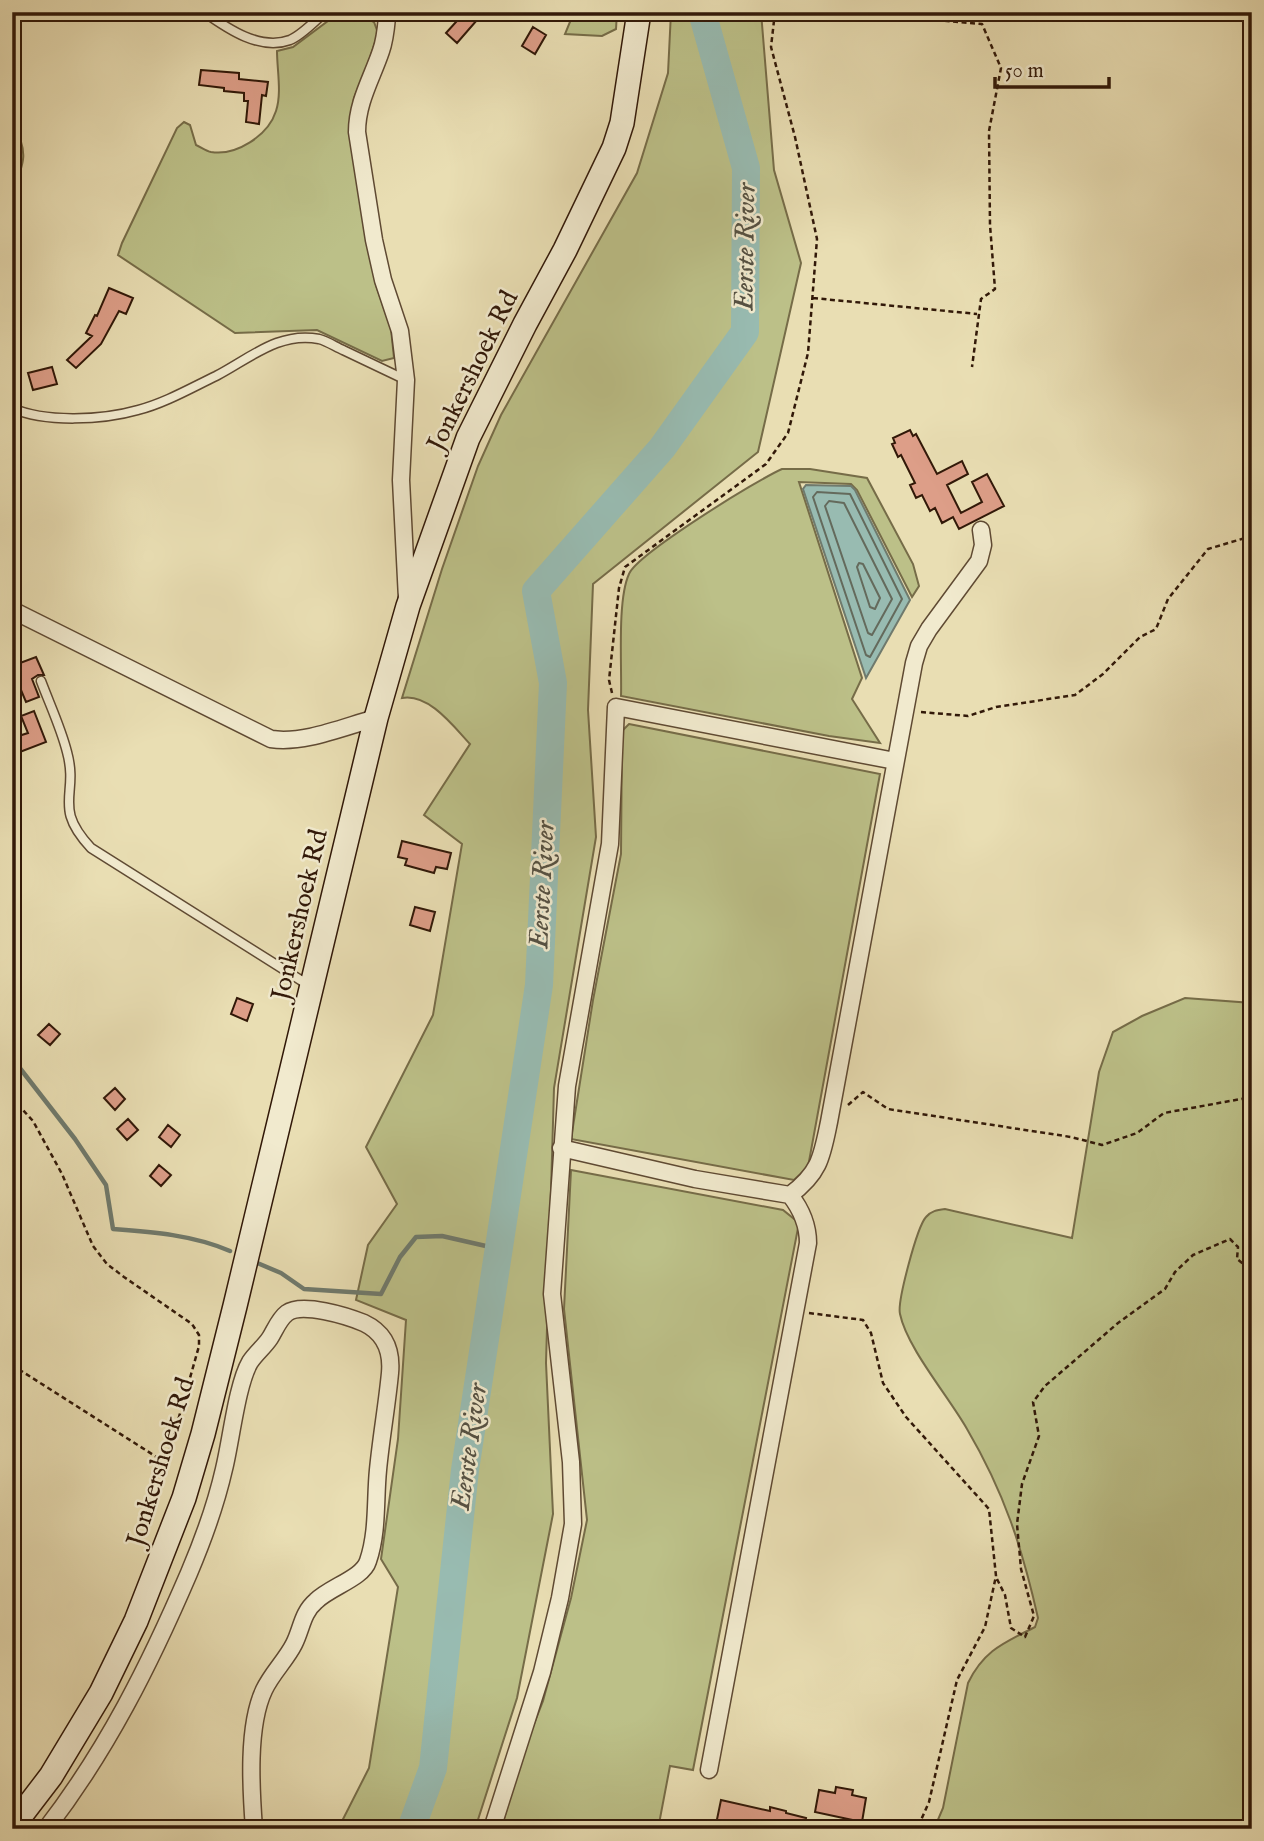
<svg xmlns="http://www.w3.org/2000/svg" width="1264" height="1841" font-family="'IM FELL English',serif">
<style>
.green{fill:#bcc088;stroke:#766c48;stroke-width:2}
.water{fill:#98bbb1;stroke:#6f7a6d;stroke-width:2}
.lines{fill:none;stroke-linecap:round;stroke-linejoin:round}
.shore{stroke:#646a5c;stroke-width:2}
.stream{stroke:#6f7a6d;stroke-width:4.5}
.river{stroke:#98bbb1;stroke-width:28}
.building{fill:#dd9e88;stroke:#311808;stroke-width:2}
.lane-casing{stroke:#5f4a33;stroke-width:11}
.street-casing{stroke:#5f4a33;stroke-width:19}
.secondary-casing{stroke:#311808;stroke-width:26}
.path{stroke:#311808;stroke-width:2.5;stroke-dasharray:5 3.5;stroke-linecap:butt}
.lane{stroke:#f1eace;stroke-width:8}
.street{stroke:#f1eace;stroke-width:16}
.secondary{stroke:#f1eace;stroke-width:23}
.labels{text-anchor:middle;dominant-baseline:central;stroke-width:5;stroke-linejoin:round;paint-order:stroke}
.street-label{font-size:26px;fill:#311808;stroke:#f1eace}
.water-label{font-size:28px;font-style:italic;fill:#555143;stroke:#f1eace}
</style>
<rect width="100%" height="100%" fill="#e9deb3"/>
<filter id="stains"><feTurbulence type="fractalNoise" baseFrequency=".00286" numOctaves="4"/><feColorMatrix values="0 0 0 0 .2 0 0 0 0 .09 0 0 0 0 .02 0 0 0 .5 -.17"/></filter>
<radialGradient id="worn" r=".72"><stop offset=".6" stop-color="#630" stop-opacity="0"/><stop offset="1" stop-color="#630" stop-opacity=".3"/></radialGradient>
<path class="green" d="M340 12C354 12 362 16 374 22L378 33 368 64 354 98 350 121 360 201 376 285 391 329 394 358 382 361 317 330 235 333 118 255 122 243 177 128 184 122 190 125 196 145C201 147 206 151 211 152 236 156 268 136 276 111 282 93 277 70 277 51L293 47Z
M574 12H617L616 29 602 36 565 34Z
M671 12H761L774 170 801 263 758 452 593 584 588 710 596 837 554 1088 546 1363 553 1514 517 1698 475 1829H338L369 1768 398 1587 381 1559 398 1439 406 1320 356 1300 368 1245 397 1204 366 1147 433 1015 462 844 424 815 470 744C454 727 429 693 402 698L442 569 478 466 501 415 637 173 668 73Z
M12 122C29 151 25 163 12 192Z
M782 469H810L867 478 913 564 919 586 912 597 857 490 851 484 799 482 862 678 852 699 880 743 829 736 621 696C622 666 617 600 629 574 637 554 757 480 782 469Z
M629 724 880 774 808 1167 794 1180 571 1139 593 1000 621 854 622 731Z
M1185 998 1252 1003V1829H934L943 1808 968 1683C984 1650 1004 1643 1035 1627L1038 1618C1022 1547 1004 1492 967 1429 949 1397 907 1348 900 1314 897 1302 917 1227 926 1217 931 1211 937 1210 945 1209L1072 1238 1099 1072 1113 1032 1142 1016Z
M571 1170 783 1210 799 1223 693 1770 670 1766 658 1829H501L523 1752 543 1701 571 1598 587 1520 564 1309Z"/>
<path class="water" d="M806 485 851 486 855 490 910 600 866 678 803 489Z"/>
<g class="lines">
<path class="shore" d="M817 492 850 494 902 599 870 657 866 655 813 497Z
M829 501 844 503 892 599 872 635 868 633 825 506Z
M859 563 863 564 880 598 875 609 870 607 857 567Z"/>
<path class="stream" d="M12 1058 75 1139 106 1185 113 1229C153 1232 193 1235 230 1251
M255 1262 281 1273 304 1289 381 1294 400 1257 416 1237 442 1236 499 1249"/>
<path class="river" d="M411 1829 433 1768 465 1470 539 985 553 683 536 591 662 448 745 332 746 168 702 12"/>
</g>
<path class="building" d="M465 12H484L457 43 446 33Z
M533 27 546 35 535 54 522 46Z
M201 70 239 73V79L268 82 266 96 262 95 259 124 246 122 248 101H244V93L224 91V88L199 85Z
M109 288 133 298 126 314 119 311 101 344 76 368 67 360 92 336 86 333 95 315 97 316Z
M52 367 57 384 33 390 28 373Z
M910 430 913 436 916 434 937 474 962 461 968 474 947 485 961 513 982 502 972 482 987 474 1004 506 959 529 953 517 942 523 935 508 930 511 922 495 916 498 910 485 915 483 901 455 898 457 892 444 895 443 893 438Z
M36 657 44 675H38L32 679 39 697 26 702 21 690 12 693V666Z
M34 711 46 742 12 755V738L28 733 21 716Z
M402 841 451 853 447 869 436 867 434 873 405 865 407 859 398 857Z
M415 907 435 912 430 931 410 925Z
M237 998 253 1004 247 1021 231 1014Z
M49 1024 60 1034 50 1045 38 1035Z
M115 1088 125 1099 115 1110 104 1098Z
M128 1119 138 1130 127 1140 117 1129Z
M168 1125 180 1135 171 1147 159 1137Z
M159 1165 171 1175 161 1186 150 1176Z
M836 1787 853 1790 852 1795 866 1798 862 1822 815 1812 819 1790 835 1793Z
M721 1800 770 1811V1807L786 1811V1813L806 1818 803 1829H750L733 1825V1829H715Z"/>
<g class="lines">
<defs>
<path id="lane" d="M204 12C228 29 260 51 290 40 302 35 315 21 325 12
M12 408C45 423 103 420 138 410 165 403 191 388 216 376 249 359 279 331 319 339 327 341 336 347 343 350 364 360 385 370 406 380
M41 681C50 705 61 728 67 752 79 796 52 806 91 848L310 986"/>
<path id="street" d="M387 17C386 28 385 40 381 51 372 78 357 102 357 132L374 240 383 280 400 331 406 380 401 480 407 599
M12 610 271 739C304 744 343 727 376 718
M561 1148 695 1179 790 1195C820 1173 822 1156 829 1122L914 663 919 646 929 629 979 561 983 545 981 530
M709 1770 808 1243C808 1225 801 1209 790 1195
M46 1829C107 1750 150 1664 189 1573 203 1540 216 1504 224 1469 231 1441 237 1384 250 1362 256 1353 264 1347 270 1338 275 1330 279 1319 287 1313 302 1302 347 1316 364 1323 385 1333 392 1351 390 1373 387 1405 381 1438 378 1470 375 1500 378 1532 368 1561 363 1578 330 1587 316 1601 302 1613 302 1628 294 1644 286 1660 272 1673 264 1690 247 1726 251 1789 254 1829
M492 1829 542 1672 560 1598 573 1524 571 1462 552 1294 567 1086 610 844 616 707 895 761"/>
<path id="secondary" d="M12 1827 51 1776 101 1693 136 1621 184 1498 203 1434 235 1306 376 718 408 606 468 438 525 324 565 250 614 148 622 123 639 12"/>
</defs>
<use href="#lane" class="lane-casing"/>
<use href="#street" class="street-casing"/>
<use href="#secondary" class="secondary-casing"/>
<path class="path" d="M843 12 982 24 1001 68 989 131 990 225 995 289 981 299 972 367
M773 18 793 12
M813 298 977 314
M612 693 609 680 619 588 625 567 766 464 788 433 808 353 817 239 795 137 771 47 775 12
M921 712 968 716 996 707 1075 695 1103 674 1140 637 1156 629 1168 599 1208 549 1252 536
M12 1098 33 1121 62 1174 93 1246 107 1264 124 1277 192 1324 199 1335V1346L166 1463 12 1365
M848 1105 863 1092 888 1109 1071 1137 1102 1145 1137 1133 1164 1113 1252 1097
M809 1313 863 1320 871 1333 883 1383 906 1417 989 1509 996 1576 985 1627 957 1680 929 1802 917 1829
M997 1579 1005 1595 1011 1628 1025 1637 1034 1616 1021 1569 1017 1524 1022 1484 1039 1436 1033 1402 1045 1386 1118 1323 1165 1289 1175 1272 1193 1255 1230 1239 1238 1247 1237 1259 1246 1266 1252 1263"/>
<use href="#lane" class="lane"/>
<use href="#street" class="street"/>
<use href="#secondary" class="secondary"/>
</g>
<g class="labels">
<g class="street-label">
<text transform="translate(473 371) rotate(-64)">Jonkershoek Rd</text>
<text transform="translate(300 915) rotate(-77)">Jonkershoek Rd</text>
<text transform="translate(161 1462) rotate(-73)">Jonkershoek Rd</text>
</g>
<g class="water-label">
<text transform="translate(746 247) rotate(-89)">Eerste River</text>
<text transform="translate(543 885) rotate(-87)">Eerste River</text>
<text transform="translate(470 1447) rotate(-82)">Eerste River</text>
</g>
</g>
<rect width="1264" height="1841" fill="none" stroke="#e9deb3" stroke-width="42"/>
<rect x="14" y="14" width="1236" height="1813" fill="none" stroke="#311808" stroke-width="3.5"/>
<rect x="21" y="21" width="1222" height="1799" fill="none" stroke="#311808" stroke-width="2"/>
<path d="M995 77v10h114v-10" fill="none" stroke="#311808" stroke-width="3.5"/>
<text x="1005" y="77" font-size="21" fill="#311808" stroke="#f1eace" stroke-width="5" paint-order="stroke">50 m</text>
<rect width="100%" height="100%" filter="url(#stains)"/>
<rect width="100%" height="100%" fill="url(#worn)"/>
</svg>
